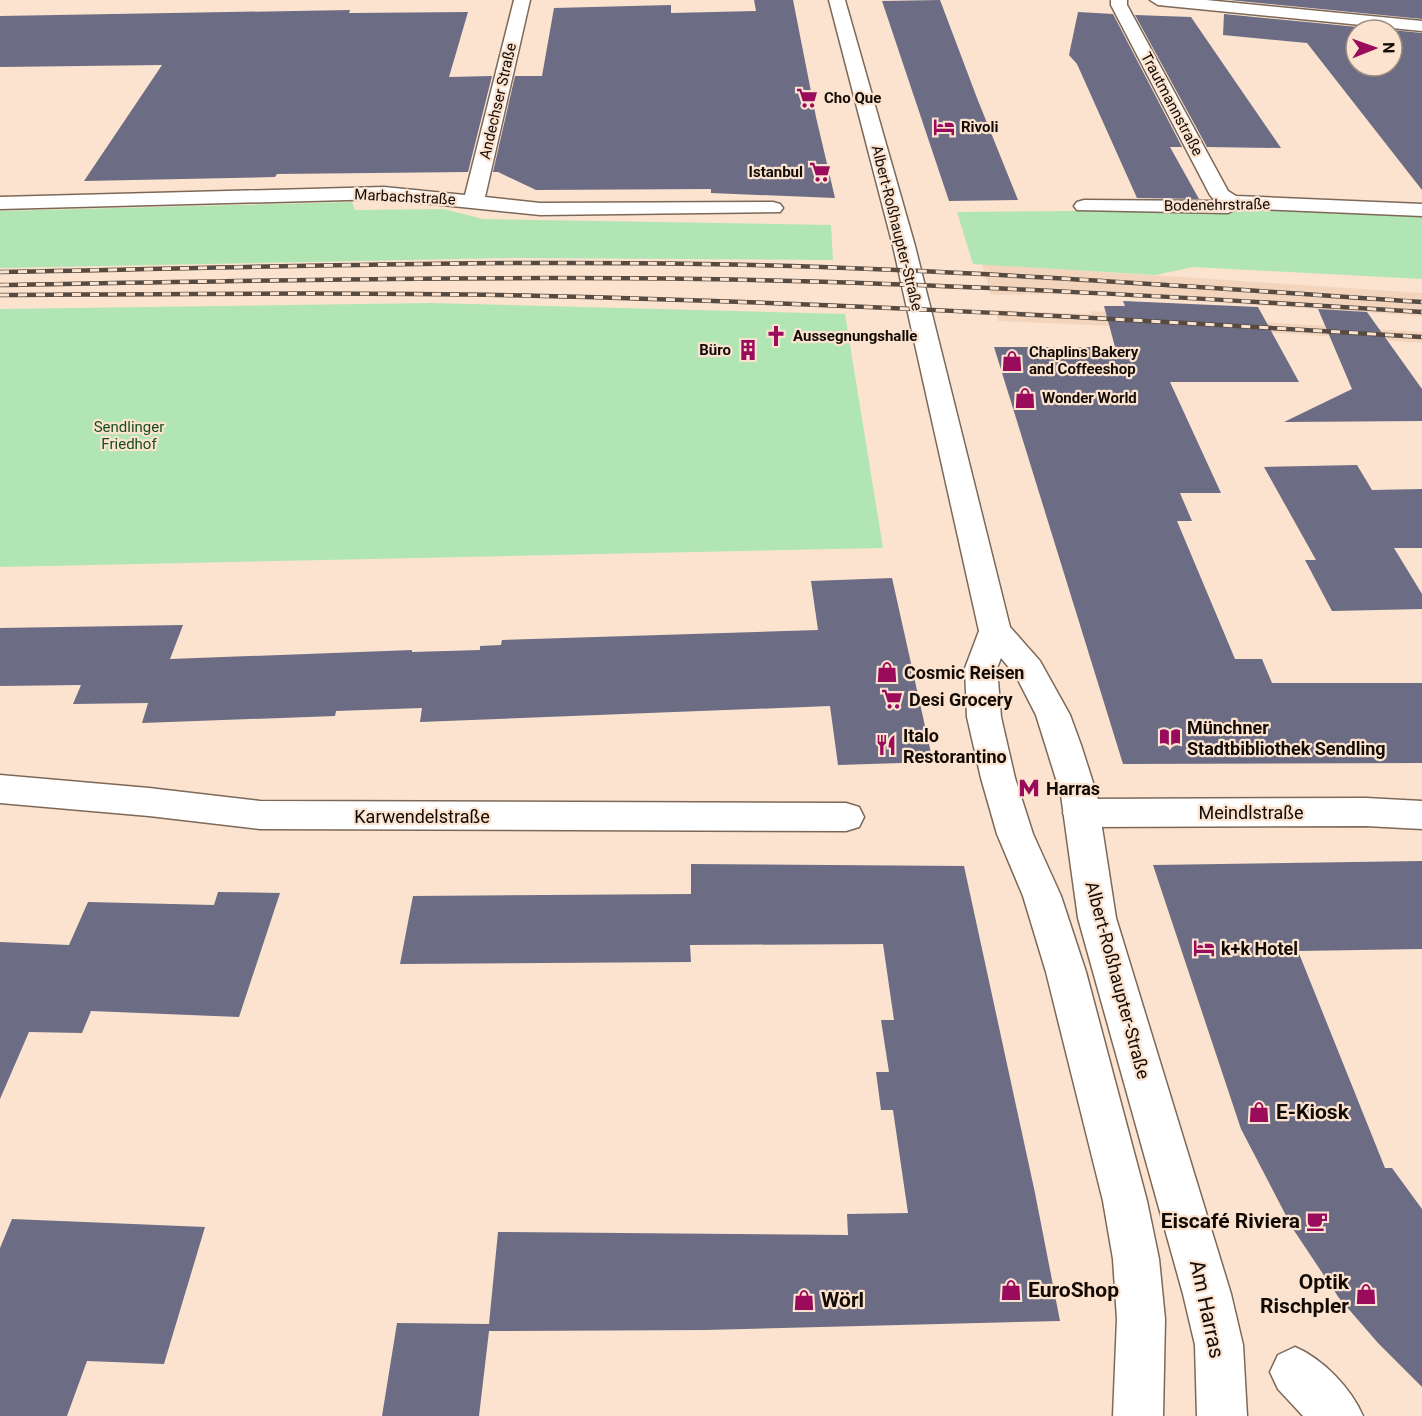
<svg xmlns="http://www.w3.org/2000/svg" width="1422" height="1416" font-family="Roboto,sans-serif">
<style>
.built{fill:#f3d5bd}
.green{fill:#b1e6b4}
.building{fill:#6c6d84}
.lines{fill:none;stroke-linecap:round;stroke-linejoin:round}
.street-casing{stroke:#7d6857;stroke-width:3}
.secondary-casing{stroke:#7d6857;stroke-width:3}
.street{fill:#fff;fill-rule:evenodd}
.secondary{fill:#fff;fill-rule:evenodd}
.rail-casing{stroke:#574b41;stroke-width:4.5}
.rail{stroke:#fbe3d0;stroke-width:3;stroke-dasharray:9;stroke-linecap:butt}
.labels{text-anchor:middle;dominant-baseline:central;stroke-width:4.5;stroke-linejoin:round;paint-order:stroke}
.far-poi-label{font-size:15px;font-weight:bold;fill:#120b05;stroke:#fbe3d0;text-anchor:start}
.far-street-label{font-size:15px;fill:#120b05;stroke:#fbe3d0}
.far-park-label{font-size:15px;fill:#154e1e;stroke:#fbe3d0}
.poi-label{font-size:18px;font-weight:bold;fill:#120b05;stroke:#fbe3d0;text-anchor:start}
.street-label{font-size:18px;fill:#120b05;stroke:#fbe3d0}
.near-poi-label{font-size:21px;font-weight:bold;fill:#120b05;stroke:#fbe3d0;text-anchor:start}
.near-street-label{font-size:21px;fill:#120b05;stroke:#fbe3d0}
</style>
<rect width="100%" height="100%" fill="#fbe3d0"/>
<path class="built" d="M982 264 1422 293V316L1148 298 1047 294 991 295Z
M995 310 1091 314V311L1106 312 1422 332V343L1294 334 998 321Z"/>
<path class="green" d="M352 202 355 210 444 209 483 219 831 225 833 260 514 258 0 268V211Z
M1263 209 1422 214V279L1193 267 1156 275 973 264 957 212Z
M431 303 845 314 883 548 0 567V309Z"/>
<path class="building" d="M754 0H793L816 117 835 198 711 193V189L536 190 498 172H493L515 76H542L554 8 671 5V13L756 11Z
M940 0 977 98 1018 200 949 201 882 1Z
M1229 0H1422V19Z
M350 10 349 13 468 12 449 77 492 76 468 172 277 174 275 177 84 181 162 65 0 67V16Z
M1078 12 1113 14 1182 147H1170L1199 199 1137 198 1077 64 1069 55Z
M1224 14 1389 30H1356V66H1392V30L1422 33V190L1307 43 1223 35Z
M1135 15 1191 17 1281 148 1207 147Z
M1123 301 1258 307 1299 382H1170L1221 493H1180L1192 521H1177L1235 659H1262L1272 683H1422V763L1123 764 994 347H1115L1104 306H1125Z
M1318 309 1367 312 1422 389V421L1284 422 1352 389Z
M1357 465 1372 490 1422 489V548H1394L1422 594V609L1332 611 1305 560H1316L1264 467Z
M892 578 933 762 838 765 830 706 420 722 422 708 336 711 335 716 142 723 148 703 73 704 81 685 0 686V628L183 625 170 659 412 650V652L480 650V646L501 645 502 640 818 630 811 581Z
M1422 861V949L1298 951 1385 1168H1392L1422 1209V1387L1378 1343 1339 1298 1293 1229 1241 1129 1153 865Z
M691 864 964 866 1035 1193 1060 1321 706 1330 489 1331 479 1416H382L397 1323 489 1324 498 1232 848 1235 847 1214 908 1213 893 1110H881L876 1072H889L881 1020H894L883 944 690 945 691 962 400 964 413 896 691 894Z
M218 892 280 893 239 1017 91 1011 82 1033 29 1032 0 1099V942L69 945 88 902 214 905Z
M12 1219 205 1227 164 1364 87 1361 67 1416H0V1248Z"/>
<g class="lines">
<defs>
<path id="street" d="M514 0H530L485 197 540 203 773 202 780 204 783 208 780 212 540 215 384 199 0 209V197L384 187 465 195Z
M1111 0H1127V5L1228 191 1236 196 1422 204V216L1238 208 1228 213 1077 210 1074 206 1077 202 1084 200 1215 201 1210 195 1111 5Z
M0 775 149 788 260 801 846 803 859 807 864 817 859 827 846 831 260 829 149 816 0 803Z
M1366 798 1422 801V829L1366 826 1081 827 1068 823 1063 813 1068 803 1081 799Z
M1295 1347C1323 1359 1351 1388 1363 1416H1303L1278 1389 1270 1372 1278 1355Z"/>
<path id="secondary" d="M829 0H845L915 246 1010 627 1040 661 1070 715 1081 745 1097 795 1116 918 1231 1294 1243 1345 1247 1416H1197L1195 1345 1183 1294 1078 918 1061 795 1036 715 1016 676 1001 658 997 668 1001 717 1015 778 1033 834 1061 896 1086 972 1147 1201 1159 1259 1165 1319 1163 1416H1113L1117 1319 1113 1259 1103 1201 1046 972 1023 896 997 834 981 778 967 717 965 668 979 631 893 246Z
M1150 0H1206L1422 21V31L1158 5Z"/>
</defs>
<use href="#street" class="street-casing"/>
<use href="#secondary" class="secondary-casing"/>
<use href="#street" class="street"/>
<use href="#secondary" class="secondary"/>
<defs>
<path id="rail" d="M0 272C234 268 467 260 701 264 942 268 1182 286 1422 302
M0 285C233 281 467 276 701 279 941 283 1182 297 1422 312
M0 295C181 294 362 292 543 296 837 303 1129 319 1422 337"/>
</defs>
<use href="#rail" class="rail-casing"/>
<use href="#rail" class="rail"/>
</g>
<defs>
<symbol id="supermarket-bare" viewBox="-9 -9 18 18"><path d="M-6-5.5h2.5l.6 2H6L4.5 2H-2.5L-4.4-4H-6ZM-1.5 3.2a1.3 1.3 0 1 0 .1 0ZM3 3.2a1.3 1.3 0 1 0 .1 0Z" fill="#9a0b5c" stroke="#fbe3d0" stroke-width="2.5" paint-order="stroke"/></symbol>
<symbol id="hotel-bare" viewBox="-9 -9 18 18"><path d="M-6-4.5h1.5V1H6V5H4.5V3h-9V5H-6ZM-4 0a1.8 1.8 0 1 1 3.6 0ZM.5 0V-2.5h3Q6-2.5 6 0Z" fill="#9a0b5c" stroke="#fbe3d0" stroke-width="2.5" paint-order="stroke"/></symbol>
<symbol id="church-bare" viewBox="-9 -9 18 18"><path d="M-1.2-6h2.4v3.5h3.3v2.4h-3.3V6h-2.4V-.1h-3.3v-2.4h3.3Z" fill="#9a0b5c" stroke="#fbe3d0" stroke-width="2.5" paint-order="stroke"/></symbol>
<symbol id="building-bare" viewBox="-9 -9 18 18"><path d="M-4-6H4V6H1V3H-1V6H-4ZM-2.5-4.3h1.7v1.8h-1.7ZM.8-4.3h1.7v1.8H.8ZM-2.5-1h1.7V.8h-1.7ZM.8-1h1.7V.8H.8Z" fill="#9a0b5c" stroke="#fbe3d0" stroke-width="2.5" paint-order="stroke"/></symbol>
<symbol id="shop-bare" viewBox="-9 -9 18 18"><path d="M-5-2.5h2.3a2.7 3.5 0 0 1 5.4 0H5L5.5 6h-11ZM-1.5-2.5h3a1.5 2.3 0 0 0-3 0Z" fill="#9a0b5c" stroke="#fbe3d0" stroke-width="2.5" paint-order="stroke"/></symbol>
<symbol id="library-bare" viewBox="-9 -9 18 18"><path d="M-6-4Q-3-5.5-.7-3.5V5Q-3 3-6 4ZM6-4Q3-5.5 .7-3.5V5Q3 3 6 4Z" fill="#9a0b5c" stroke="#fbe3d0" stroke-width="2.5" paint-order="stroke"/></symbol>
<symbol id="restaurant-bare" viewBox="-9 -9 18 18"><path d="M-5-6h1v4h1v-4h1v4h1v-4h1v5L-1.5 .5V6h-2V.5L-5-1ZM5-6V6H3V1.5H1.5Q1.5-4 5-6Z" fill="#9a0b5c" stroke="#fbe3d0" stroke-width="2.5" paint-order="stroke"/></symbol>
<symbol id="metro-bare" viewBox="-9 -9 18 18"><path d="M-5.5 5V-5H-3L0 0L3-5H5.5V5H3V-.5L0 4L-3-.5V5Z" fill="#9a0b5c" stroke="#fbe3d0" stroke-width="2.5" paint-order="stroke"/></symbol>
<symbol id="cafe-bare" viewBox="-9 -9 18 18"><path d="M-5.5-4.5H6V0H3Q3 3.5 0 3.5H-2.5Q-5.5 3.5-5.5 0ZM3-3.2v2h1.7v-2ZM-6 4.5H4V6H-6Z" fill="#9a0b5c" stroke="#fbe3d0" stroke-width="2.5" paint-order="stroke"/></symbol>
</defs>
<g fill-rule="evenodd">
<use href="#supermarket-bare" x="792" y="83" width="30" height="30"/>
<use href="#hotel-bare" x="929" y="112" width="30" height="30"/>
<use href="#supermarket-bare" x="805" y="157" width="30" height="30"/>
<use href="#church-bare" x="761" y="321" width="30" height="30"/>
<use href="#building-bare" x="733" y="335" width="30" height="30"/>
<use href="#shop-bare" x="997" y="346" width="30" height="30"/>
<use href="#shop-bare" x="1010" y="383" width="30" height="30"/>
<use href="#shop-bare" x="872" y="657" width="30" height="30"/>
<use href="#supermarket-bare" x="877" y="684" width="30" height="30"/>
<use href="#library-bare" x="1155" y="722" width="30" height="30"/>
<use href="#restaurant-bare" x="871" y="730" width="30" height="30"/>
<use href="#metro-bare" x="1014" y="773" width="30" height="30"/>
<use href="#hotel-bare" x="1189" y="933" width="30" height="30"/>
<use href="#shop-bare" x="1244" y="1097" width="30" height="30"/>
<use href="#cafe-bare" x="1302" y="1206" width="30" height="30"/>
<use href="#shop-bare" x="996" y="1275" width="30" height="30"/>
<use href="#shop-bare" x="1351" y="1279" width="30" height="30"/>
<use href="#shop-bare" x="789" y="1285" width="30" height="30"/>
</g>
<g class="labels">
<g class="far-poi-label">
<text x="824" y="98">Cho Que</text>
<text x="961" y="127">Rivoli</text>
<text x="803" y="172" text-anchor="end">Istanbul</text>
<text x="793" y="336">Aussegnungshalle</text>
<text x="731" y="350" text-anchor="end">Büro</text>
<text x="1029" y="352">Chaplins Bakery<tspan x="1029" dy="17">and Coffeeshop</tspan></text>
<text x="1042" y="398">Wonder World</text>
</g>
<g class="far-street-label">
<text transform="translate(498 101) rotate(-77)">Andechser Straße</text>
<text transform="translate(1172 104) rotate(62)">Trautmannstraße</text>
<text transform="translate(405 197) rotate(3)">Marbachstraße</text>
<text transform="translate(1217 205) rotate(-1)">Bodenehrstraße</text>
<text transform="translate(897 228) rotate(76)">Albert-Roßhaupter-Straße</text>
</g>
<g class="far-park-label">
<text x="129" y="427">Sendlinger<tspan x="129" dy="17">Friedhof</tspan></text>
</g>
<g class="poi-label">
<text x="904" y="672">Cosmic Reisen</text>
<text x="909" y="699">Desi Grocery</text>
<text x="1187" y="727">Münchner<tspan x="1187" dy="21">Stadtbibliothek Sendling</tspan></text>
<text x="903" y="735">Italo<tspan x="903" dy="21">Restorantino</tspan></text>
<text x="1046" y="788">Harras</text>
<text x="1221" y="948">k+k Hotel</text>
</g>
<g class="street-label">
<text x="1251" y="812">Meindlstraße</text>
<text x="422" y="816">Karwendelstraße</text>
<text transform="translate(1118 980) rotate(75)">Albert-Roßhaupter-Straße</text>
</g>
<g class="near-poi-label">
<text x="1276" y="1112">E-Kiosk</text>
<text x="1300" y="1221" text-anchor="end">Eiscafé Riviera</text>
<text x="1349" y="1282" text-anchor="end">Optik<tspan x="1349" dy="24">Rischpler</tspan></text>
<text x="1028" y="1290">EuroShop</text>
<text x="821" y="1300">Wörl</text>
</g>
<g class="near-street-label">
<text transform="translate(1207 1309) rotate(78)">Am Harras</text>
</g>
</g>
<g transform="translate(1374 48) rotate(89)"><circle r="28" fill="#fbe3d0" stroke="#9e8d7f" stroke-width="1.5"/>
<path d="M0-4.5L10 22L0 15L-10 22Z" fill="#9a0b5c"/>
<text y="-9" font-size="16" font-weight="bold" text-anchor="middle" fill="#120b05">N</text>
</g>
</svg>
